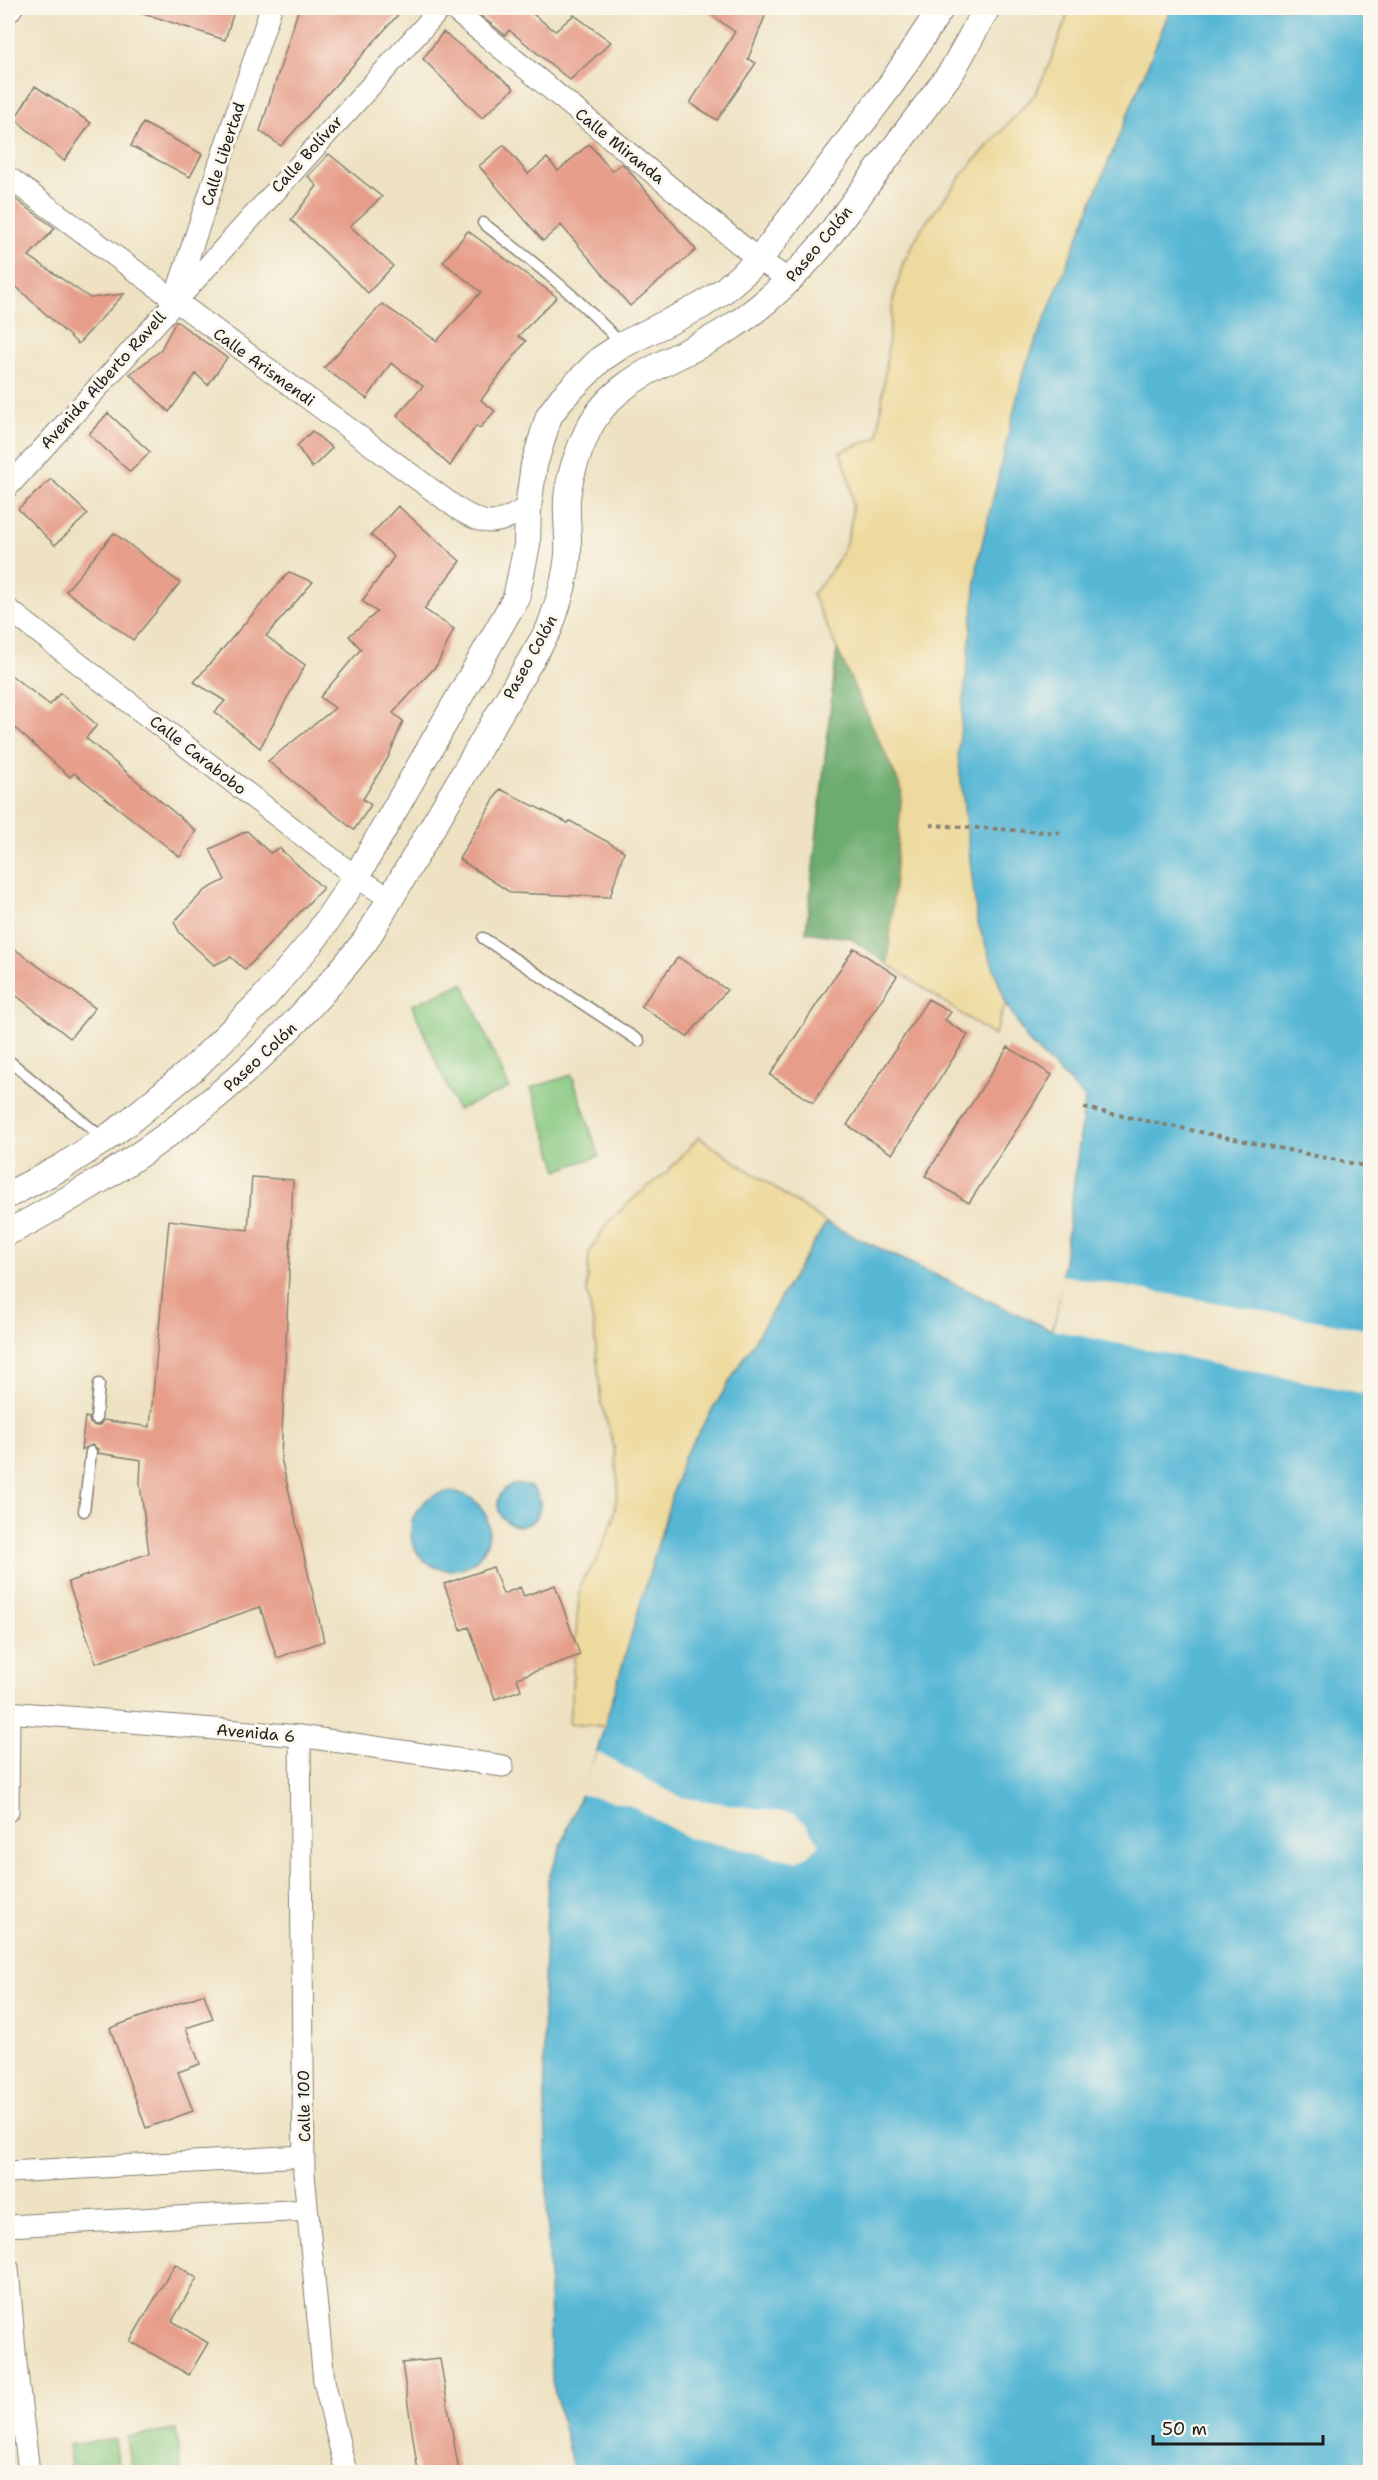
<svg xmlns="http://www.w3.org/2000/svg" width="1378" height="2480" font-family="'Shantell Sans',sans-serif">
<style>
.green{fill:#86c880;stroke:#51724e;stroke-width:1.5}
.forest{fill:#6cac6e;stroke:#446445;stroke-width:1.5}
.sand{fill:#eeda9e;stroke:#857b5d;stroke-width:1.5}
.water{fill:#56b7d5;stroke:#396a78;stroke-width:1.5}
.pier{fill:#eee2c3}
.building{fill:#e69d89}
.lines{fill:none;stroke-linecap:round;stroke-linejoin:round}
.service-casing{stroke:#857f70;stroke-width:13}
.minor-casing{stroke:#857f70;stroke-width:23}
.tertiary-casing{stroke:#857f70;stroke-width:28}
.path{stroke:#857f70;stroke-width:4;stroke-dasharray:4.5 4.5;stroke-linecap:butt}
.service{stroke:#fff;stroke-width:10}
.minor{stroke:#fff;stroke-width:21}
.tertiary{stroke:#fff;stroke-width:26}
.labels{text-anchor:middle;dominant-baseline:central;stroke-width:6;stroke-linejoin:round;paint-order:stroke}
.street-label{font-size:16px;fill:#1c1c1c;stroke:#fbf7ec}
</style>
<rect width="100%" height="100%" fill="#fbf7ec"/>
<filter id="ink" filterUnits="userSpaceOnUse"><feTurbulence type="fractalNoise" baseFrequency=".0167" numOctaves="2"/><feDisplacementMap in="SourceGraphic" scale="12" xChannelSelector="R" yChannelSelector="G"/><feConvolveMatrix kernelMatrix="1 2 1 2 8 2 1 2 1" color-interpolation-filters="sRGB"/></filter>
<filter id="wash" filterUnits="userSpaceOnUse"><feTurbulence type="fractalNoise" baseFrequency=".008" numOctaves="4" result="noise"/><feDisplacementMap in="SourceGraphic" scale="24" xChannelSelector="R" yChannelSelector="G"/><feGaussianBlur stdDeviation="1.35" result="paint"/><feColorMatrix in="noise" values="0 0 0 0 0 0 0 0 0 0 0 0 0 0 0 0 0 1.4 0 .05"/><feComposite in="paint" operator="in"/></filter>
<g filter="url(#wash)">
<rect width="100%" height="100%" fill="#eee2c3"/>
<path class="green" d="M463 983 509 1088 457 1110 412 1005Z
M572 1075 599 1156 558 1170 531 1088Z
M176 2430 182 2472H132L127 2437Z
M115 2439 119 2472H72L68 2445Z"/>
<path class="forest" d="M837 649 902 790 888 964 850 938 806 932Z"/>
<path class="sand" d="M1070 8H1171L1023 373 977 920 1006 1003 994 1036 888 964 902 790 812 594C852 553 864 506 840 452L878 437 893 300 903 263 921 229 966 170 1035 94 1047 70Z
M699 1137 826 1223 684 1458 608 1727 569 1724 580 1584 597 1559 613 1521 618 1485 614 1447 601 1402 594 1328 587 1291 589 1253 607 1223 635 1197 666 1173Z"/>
<path class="water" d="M1171 8H1370V2472H574L551 2377 543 2006 548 1880 597 1752 683 1458 826 1223 1051 1330 1057 1315 1085 1098 1028 1041 1006 1003 977 920 958 755 978 561 1023 373Z
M498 1505a21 21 0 1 1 42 0a21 21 0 1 1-42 0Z
M411 1531a39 39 0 1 1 78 0a39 39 0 1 1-78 0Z"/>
<path class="pier" d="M1061 1275 1370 1330V1395L1052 1330 1057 1315Z
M597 1752 680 1797 795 1814 806 1824 820 1844 808 1856 795 1861 774 1857 687 1837 629 1805 579 1794Z"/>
<g id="blocks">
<path class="building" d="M138 8H235L225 40 137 11Z
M299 8H404L281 146 260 131Z
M471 8H525L555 31 574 15 611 42 570 80 509 30 505 35Z
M702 8H750L765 16 748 59 756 63 717 120 690 103 735 32Z
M443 32 514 88 482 118 423 59Z
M35 86 91 123 64 161 15 119Z
M143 123 202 154 190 177 131 146Z
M589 144 612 171 621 164 624 165 696 250 630 306 561 225 543 241 479 166 504 145 528 174 547 158 558 171Z
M329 154 382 197 350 226 393 266 368 293 291 220 317 186 308 176Z
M8 194 55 228 29 256 90 298 124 294 78 344 8 279Z
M468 231 557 297 518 336 526 341 481 400 495 411 480 428 476 426 450 466 397 415 423 386 391 363 367 399 324 368 382 304 437 341 481 292 443 262Z
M176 321 227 358 208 385 196 374 169 412 130 374 160 351Z
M108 413 150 452 130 472 89 434Z
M312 431 332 448 312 468 297 446Z
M51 479 88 514 55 545 18 509Z
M398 506 460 561 424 609 454 629 437 665 393 713 403 721 388 758 363 799 371 805 354 830 268 761 335 708 320 697 361 649 349 636 377 612 362 601 394 557 371 535Z
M114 533 180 583 133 640 66 591Z
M289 572 313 582 266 636 305 665 260 748 215 712 225 701 194 682Z
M8 673 50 705 60 693 97 725 86 738 196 831 180 857 74 773 70 777 8 722Z
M500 789 568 823 570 821 624 851 610 897 511 893 459 859Z
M247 831 270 853 279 848 323 888 245 970 231 957 214 965 180 933 174 922 204 891 225 880 210 849Z
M8 944 95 1008 70 1038 8 989Z
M854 948 897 976 813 1103 770 1075Z
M678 957 727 990 687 1037 641 1006Z
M928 999 951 1012 945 1020 968 1035 892 1154 847 1125Z
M1008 1047 1052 1075 969 1203 925 1176Z
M252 1177 293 1180 281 1458 324 1641 277 1658 260 1607 96 1663 68 1582 149 1553 140 1484 141 1460 98 1453V1449L92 1445 81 1450 85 1417 89 1418 90 1423 95 1426 100 1425 103 1420 150 1427 169 1220 248 1230Z
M493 1567 503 1594 520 1587 524 1596 555 1585 580 1655 517 1678 521 1690 495 1699 469 1627 461 1630 444 1584Z
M204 1994 213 2019 186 2028 200 2064 178 2072 193 2111 146 2128 110 2028Z
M175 2264 197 2278 172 2321 208 2343 189 2375 130 2341Z
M440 2359 459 2472H418L402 2363Z"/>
</g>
</g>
<g filter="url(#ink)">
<use href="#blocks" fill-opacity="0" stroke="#857f70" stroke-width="1.5"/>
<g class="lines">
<defs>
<path id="service" d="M483 223C531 260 581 299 622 345
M483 938 639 1041
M8 1060 104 1139
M96 1419 99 1384
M84 1511 91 1452"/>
<path id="minor" d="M452 8 759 260 790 280
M8 13 12 8
M8 177 458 509C490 529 497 524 528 507
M177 292 271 8
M8 487 441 8
M8 609 356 877 390 898
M8 1712 300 1736 503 1766
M300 1736 304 2174 324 2381 346 2472
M8 1811 9 1712
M8 2172 304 2156
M8 2226 307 2210
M8 2268 16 2364 29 2472"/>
<path id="tertiary" d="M8 1195 62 1167 105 1139 126 1124 194 1068 262 1000 315 938 356 877 516 598 527 545 528 507 534 465 549 416 562 398 601 359 622 345 701 306 723 291 759 260 892 83 941 8
M8 1232C32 1221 56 1206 80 1192 195 1125 284 1044 366 940L549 629C558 605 566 580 568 554 569 536 566 518 567 499 569 475 578 452 588 430 616 373 681 360 730 328 765 306 795 276 821 246L952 71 987 8"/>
</defs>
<use href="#service" class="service-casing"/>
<use href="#minor" class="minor-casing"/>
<use href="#tertiary" class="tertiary-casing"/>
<path class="path" d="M930 825 1063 833
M1084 1108 1370 1167"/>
<use href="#service" class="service"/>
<use href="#minor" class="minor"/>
<use href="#tertiary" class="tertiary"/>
</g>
</g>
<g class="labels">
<g class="street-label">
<text transform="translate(620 146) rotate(39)">Calle Miranda</text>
<text transform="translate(223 154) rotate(-72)">Calle Libertad</text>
<text transform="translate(307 154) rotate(-48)">Calle Bolívar</text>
<text transform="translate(819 244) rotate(-50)">Paseo Colón</text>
<text transform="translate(264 367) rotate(36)">Calle Arismendi</text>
<text transform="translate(103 380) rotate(-48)">Avenida Alberto Ravell</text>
<text transform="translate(530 657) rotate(-61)">Paseo Colón</text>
<text transform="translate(198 755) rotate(38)">Calle Carabobo</text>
<text transform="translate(260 1057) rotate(-43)">Paseo Colón</text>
<text transform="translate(256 1733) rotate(5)">Avenida 6</text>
<text transform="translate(304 2106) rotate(-91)">Calle 100</text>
</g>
</g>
<rect width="1378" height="2480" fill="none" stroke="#fbf7ec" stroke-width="30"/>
<path d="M1153 2435v9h170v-9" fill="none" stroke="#1c1c1c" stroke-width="3"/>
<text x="1162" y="2435" font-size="18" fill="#1c1c1c" stroke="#fbf7ec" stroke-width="4.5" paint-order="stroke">50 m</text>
</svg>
